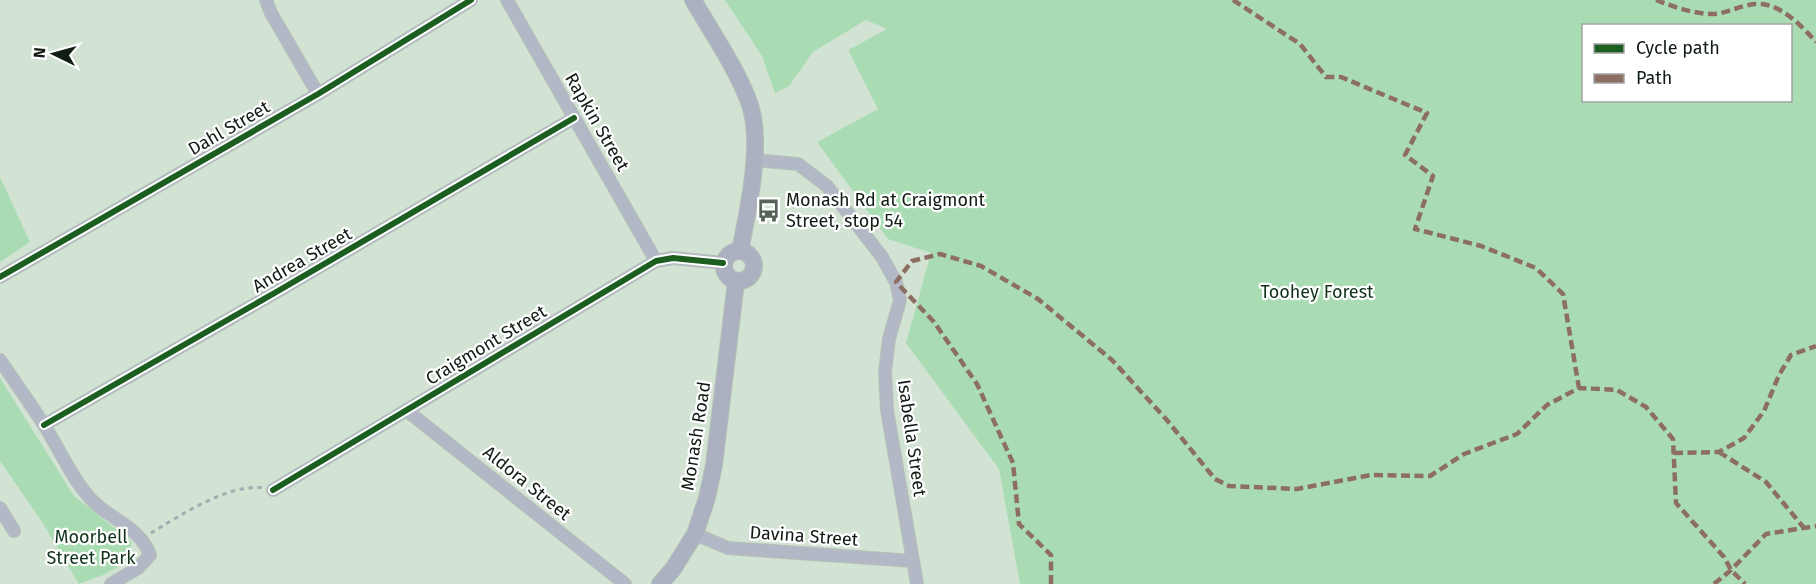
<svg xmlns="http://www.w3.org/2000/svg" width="1816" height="584" font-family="'Fira Sans',sans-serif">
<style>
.green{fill:#aadcb3;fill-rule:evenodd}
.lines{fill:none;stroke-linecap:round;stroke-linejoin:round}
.street-casing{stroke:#b5c1b6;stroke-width:14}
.secondary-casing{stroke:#b5c1b6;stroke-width:18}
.path{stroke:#a6adb2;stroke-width:3;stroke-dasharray:4.5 4.5;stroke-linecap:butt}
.street{stroke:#b3b8c7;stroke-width:12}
.secondary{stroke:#acb1c2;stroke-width:16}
.quiet{stroke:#8d6e63;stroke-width:4.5;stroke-dasharray:9 4.5;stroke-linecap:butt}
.cycleway-casing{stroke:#fff;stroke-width:10}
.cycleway{stroke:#1b5e20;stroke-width:6}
.labels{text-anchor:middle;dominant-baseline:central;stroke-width:4.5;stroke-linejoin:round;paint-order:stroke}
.street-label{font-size:18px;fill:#111c13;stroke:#fff}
.poi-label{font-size:18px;fill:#111c13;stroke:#fff;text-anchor:start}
.park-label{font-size:18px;fill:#103319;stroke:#fff}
</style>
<rect width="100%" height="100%" fill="#d2e3d4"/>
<path class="green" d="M725 0H1816V584H1020L999 469 906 343 931 253 888 239 817 142 878 109 848 50 887 29 866 20 813 52 789 86 775 93 762 56ZM1584 26H1790V100H1584Z
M0 177 30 242 0 262Z
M0 378 74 496 132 542 127 562 103 575 79 584 42 522 0 461Z"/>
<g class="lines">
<defs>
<path id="street" d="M266 0 271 13 318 94
M507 0 656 261
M754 160 798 164 827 186 882 257 896 282 900 300 889 339 885 372 887 410 917 584
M0 277 318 94 471 0
M0 360C15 382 30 403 44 425 61 451 73 483 97 505 116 521 141 530 150 555L138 568 111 584
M406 410 625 584
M44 425 278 291 574 118
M273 490 656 261 673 258 723 263
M0 508 14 531
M695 534 728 548 913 561"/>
<path id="secondary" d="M693 0C711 31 739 72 750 105 763 144 748 210 740 251
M724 266a15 15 0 1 1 30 0a15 15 0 1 1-30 0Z
M660 584 673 569 695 534 707 498 714 465 736 282"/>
</defs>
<use href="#street" class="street-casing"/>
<use href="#secondary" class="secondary-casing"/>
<path class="path" d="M151 533C179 516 229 483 263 488"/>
<use href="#street" class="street"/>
<use href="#secondary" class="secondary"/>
<path class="quiet" d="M1233 0 1300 44 1326 77H1341L1427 113 1405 155 1433 176 1415 229 1481 246 1536 268 1563 294 1579 388
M1656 0C1674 7 1694 14 1714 14 1728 13 1741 5 1755 4 1779 2 1801 25 1816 42
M1719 452 1766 482 1804 528
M1674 453 1719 452 1744 438 1764 411 1779 375 1791 355 1816 346
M1051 584V555L1019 524 1013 463 977 384 934 322 896 282 912 261 940 254 981 266 1038 299 1112 360 1166 419 1215 479 1229 486 1297 489 1371 475 1430 476 1464 454 1517 434 1547 405 1579 388 1617 390 1646 407 1673 439 1676 503 1724 557 1731 570 1745 584
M1714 584 1731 570 1766 534 1816 526"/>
<defs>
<path id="cycleway" d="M0 277 318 94 471 0
M44 425 278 291 574 118
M273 490 656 261 673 258 723 263"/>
</defs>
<use href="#cycleway" class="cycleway-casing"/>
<use href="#cycleway" class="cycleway"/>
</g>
<defs>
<symbol id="bus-bare" viewBox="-9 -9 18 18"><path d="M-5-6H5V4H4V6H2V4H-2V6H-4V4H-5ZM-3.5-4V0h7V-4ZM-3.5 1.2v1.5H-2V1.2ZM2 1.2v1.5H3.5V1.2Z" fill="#556257" stroke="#fff" stroke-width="2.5" paint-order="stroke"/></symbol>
</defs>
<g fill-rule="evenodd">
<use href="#bus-bare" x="752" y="194" width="33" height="33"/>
</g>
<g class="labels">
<g class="street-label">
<text transform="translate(597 122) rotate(60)">Rapkin Street</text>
<text transform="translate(229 128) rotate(-30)">Dahl Street</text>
<text transform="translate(302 260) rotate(-30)">Andrea Street</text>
<text transform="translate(486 345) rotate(-31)">Craigmont Street</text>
<text transform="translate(696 436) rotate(-81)">Monash Road</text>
<text transform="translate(912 438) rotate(82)">Isabella Street</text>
<text transform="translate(527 483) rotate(39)">Aldora Street</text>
<text transform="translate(804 536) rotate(4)">Davina Street</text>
</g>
<g class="poi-label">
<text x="786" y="200">Monash Rd at Craigmont<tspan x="786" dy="21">Street, stop 54</tspan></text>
</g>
<g class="park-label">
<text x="1317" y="292">Toohey Forest</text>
<text x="91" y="537">Moorbell<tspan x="91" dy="21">Street Park</tspan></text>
</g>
</g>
<rect x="1582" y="24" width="210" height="78" fill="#ffffff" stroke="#a0a4a1" stroke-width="1.5"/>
<rect x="1594" y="44" width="30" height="9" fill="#1b5e20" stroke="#a0a4a1" stroke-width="1.5"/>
<text x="1636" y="54" font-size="18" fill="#111c13">Cycle path</text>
<rect x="1594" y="74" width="30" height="9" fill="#8d6e63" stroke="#a0a4a1" stroke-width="1.5"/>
<text x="1636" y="84" font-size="18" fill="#111c13">Path</text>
<g transform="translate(54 54) rotate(275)" stroke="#ffffff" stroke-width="4.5" paint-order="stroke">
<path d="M0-4.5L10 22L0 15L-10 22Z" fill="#111c13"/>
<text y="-9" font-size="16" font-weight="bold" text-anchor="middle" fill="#111c13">N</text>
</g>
</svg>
